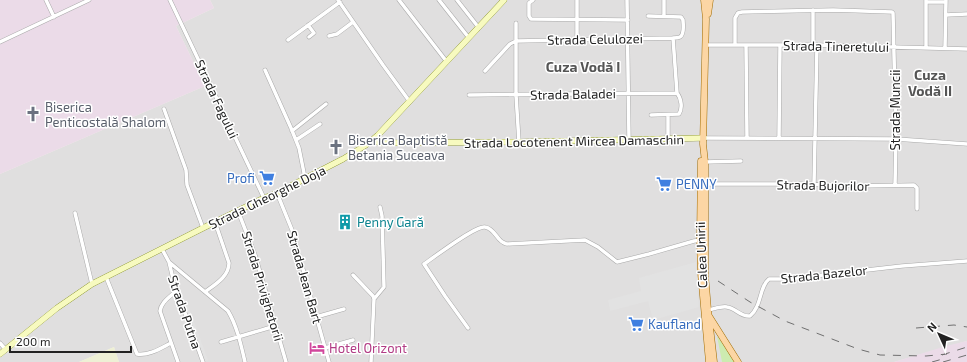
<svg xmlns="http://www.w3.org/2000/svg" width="967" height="362" font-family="'Exo 2',sans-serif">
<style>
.residential{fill:#e0dfdf}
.industrial{fill:#ebdbe8}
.farmland{fill:#eef0d5}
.grass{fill:#cdebb0}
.parking{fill:#e2e2e2}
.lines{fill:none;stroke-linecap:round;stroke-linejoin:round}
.street-casing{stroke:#a9a9a9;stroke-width:4.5}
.secondary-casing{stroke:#707d05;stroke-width:6}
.primary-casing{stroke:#a06b00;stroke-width:7}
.street{stroke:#fff;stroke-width:3.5}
.secondary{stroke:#f7fabf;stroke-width:5.5}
.primary{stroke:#fcd6a4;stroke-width:6}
.rail{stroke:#707070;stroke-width:1;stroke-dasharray:8 8;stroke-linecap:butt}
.labels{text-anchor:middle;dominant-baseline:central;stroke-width:3;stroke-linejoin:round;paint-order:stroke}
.street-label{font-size:13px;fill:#222;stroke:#fff}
.worship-label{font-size:13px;fill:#5b616d;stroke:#fff;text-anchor:start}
.shop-label{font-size:13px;fill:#366cbe;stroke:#fff;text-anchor:start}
.culture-label{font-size:13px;fill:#0d838f;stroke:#fff;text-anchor:start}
.hotel-label{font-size:13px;fill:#b23c85;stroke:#fff;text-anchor:start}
.neighbourhood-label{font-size:14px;font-weight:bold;fill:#555;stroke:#fff}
</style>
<rect width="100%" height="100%" fill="#f2efe9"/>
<path class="residential" d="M210 0H967V341L894 362H119L114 347 79 362H0V174L205 86 176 26 214 8Z"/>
<path class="industrial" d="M0 0H210L214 8 176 26 205 86 0 174Z
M967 341V362H894L946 346Z"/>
<path class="farmland" d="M114 347 119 362H79Z"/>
<path class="grass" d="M717 336 736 362H722Z"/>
<path class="parking" d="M696 262 699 307 653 320 648 301 610 311 608 300 641 291 639 278Z
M188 305 208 360 204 362 185 306Z"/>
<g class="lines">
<defs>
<path id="street" d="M46 0 54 17
M170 0 264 198
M338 0 383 65 410 102
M399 0 447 62
M439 0 469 38
M457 0 479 28
M533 0 529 3V16L531 19 628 20
M577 0V40
M627 0 629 140
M664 0V16
M926 2H946
M946 15 967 14
M516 23V95L519 142
M308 25 314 33 309 37
M329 36 337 34 353 22
M288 40 340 2
M0 42 89 0
M706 45H817L967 49
M735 45V18L738 13 742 12 833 10 892 12 893 13 896 139 895 185
M746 45 747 138
M813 45V10
M926 47V0
M945 48 946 0
M265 70 291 128 299 148 305 178
M485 71 510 44 516 41 673 38C676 38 678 38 680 37 685 34 683 24 683 20L681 17 648 16
M469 95 677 93
M164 109 186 170 187 185 203 228
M651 115 679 114C683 108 681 98 677 93L673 38
M668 115V139
M292 131 326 104
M704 138 896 139 967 144
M779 138 780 45
M296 140 320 124
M705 162 741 161
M705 184H808L859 186 914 185 917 188V209
M814 184 817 45
M277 193 292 230 329 362
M238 211 255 255 286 362
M75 213 92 284
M162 249 169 262 176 291 189 323 203 362
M169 262 228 311C237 326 241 345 245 362
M353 275 373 296 374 299 371 362
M106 277 137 354C149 356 161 348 171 343
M176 291C170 297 161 302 160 311L178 362
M205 292C214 285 229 277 229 263L215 222
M374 299 384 287 382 216 380 207
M708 310C714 309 721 306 727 307 736 308 740 317 750 316 762 306 759 287 769 279H788L902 266 967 261
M316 317 344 309
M468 328 445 296 424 264C433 258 476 225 485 227 493 228 496 237 501 241 502 242 506 244 507 244L585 240 598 247 617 262 649 254 694 241 702 240
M221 342 275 326
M0 343 6 350
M325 348 353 340"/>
<path id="secondary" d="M373 140 380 143 519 142 704 138
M0 354 57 308 92 284 203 228 264 198 277 193 343 159 366 145 378 135 504 0"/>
<path id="primary" d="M704 0 706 19 703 144 705 162V274L708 310 714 362
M708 14 710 0
M701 161 700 240 701 273 709 362
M709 316 738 362"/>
</defs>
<use href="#street" class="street-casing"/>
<use href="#secondary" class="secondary-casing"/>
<use href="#primary" class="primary-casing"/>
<use href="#street" class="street"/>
<use href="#secondary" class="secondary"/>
<use href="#primary" class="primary"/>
<path class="rail" d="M718 281 750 302 785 321 858 349 880 355 926 356 947 354
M916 328 954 325 967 327
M942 355 967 347
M932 362 946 358
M943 362 967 355"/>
</g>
<defs>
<symbol id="church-bare" viewBox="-9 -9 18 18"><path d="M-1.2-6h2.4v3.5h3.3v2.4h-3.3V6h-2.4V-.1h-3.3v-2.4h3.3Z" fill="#6b7280" stroke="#fff" stroke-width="2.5" paint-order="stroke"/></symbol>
<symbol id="supermarket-bare" viewBox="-9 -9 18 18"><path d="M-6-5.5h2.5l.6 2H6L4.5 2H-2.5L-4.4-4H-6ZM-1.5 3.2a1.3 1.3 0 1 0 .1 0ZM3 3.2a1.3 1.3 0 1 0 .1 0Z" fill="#3f7fe0" stroke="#fff" stroke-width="2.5" paint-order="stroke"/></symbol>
<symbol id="building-bare" viewBox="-9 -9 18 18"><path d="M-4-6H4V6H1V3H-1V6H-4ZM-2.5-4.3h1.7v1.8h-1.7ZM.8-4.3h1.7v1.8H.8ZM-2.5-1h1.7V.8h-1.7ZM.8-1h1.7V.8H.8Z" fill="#0f9aa8" stroke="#fff" stroke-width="2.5" paint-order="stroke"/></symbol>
<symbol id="hotel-bare" viewBox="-9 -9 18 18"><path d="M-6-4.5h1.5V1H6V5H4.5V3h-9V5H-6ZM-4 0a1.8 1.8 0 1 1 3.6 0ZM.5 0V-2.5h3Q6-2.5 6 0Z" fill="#d1479c" stroke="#fff" stroke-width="2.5" paint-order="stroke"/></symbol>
</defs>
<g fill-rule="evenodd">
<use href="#church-bare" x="22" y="103" width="22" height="22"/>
<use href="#church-bare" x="325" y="136" width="22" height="22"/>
<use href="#supermarket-bare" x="256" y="167" width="22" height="22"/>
<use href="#supermarket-bare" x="653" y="173" width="22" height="22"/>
<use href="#building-bare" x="334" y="211" width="22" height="22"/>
<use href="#supermarket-bare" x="625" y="313" width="22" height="22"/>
<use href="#hotel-bare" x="306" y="337" width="22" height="22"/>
</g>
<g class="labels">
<g class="street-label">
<text transform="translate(595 39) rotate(-1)">Strada Celulozei</text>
<text transform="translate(836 46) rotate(1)">Strada Tineretului</text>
<text transform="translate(573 94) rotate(-1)">Strada Baladei</text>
<text transform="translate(217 99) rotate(65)">Strada Fagului</text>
<text transform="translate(895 110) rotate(-90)">Strada Muncii</text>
<text transform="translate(574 141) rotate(-1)">Strada Locotenent Mircea Damaschin</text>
<text transform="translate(823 185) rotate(1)">Strada Bujorilor</text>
<text transform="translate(267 197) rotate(-26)">Strada Gheorghe Doja</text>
<text transform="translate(701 255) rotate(-92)">Calea Unirii</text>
<text transform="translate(824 274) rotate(-6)">Strada Bazelor</text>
<text transform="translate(305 277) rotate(74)">Strada Jean Bart</text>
<text transform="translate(263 286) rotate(73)">Strada Privighetorii</text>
<text transform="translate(185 312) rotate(71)">Strada Putna</text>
</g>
<g class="worship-label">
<text x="45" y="107">Biserica<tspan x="45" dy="15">Penticostală Shalom</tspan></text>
<text x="348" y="140">Biserica Baptistă<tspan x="348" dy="15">Betania Suceava</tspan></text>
</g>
<g class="shop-label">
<text x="255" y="178" text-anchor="end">Profi</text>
<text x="676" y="184">PENNY</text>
<text x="648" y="324">Kaufland</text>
</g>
<g class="culture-label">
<text x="357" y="222">Penny Gară</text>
</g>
<g class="hotel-label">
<text x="329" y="348">Hotel Orizont</text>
</g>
<g class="neighbourhood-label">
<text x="583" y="66">Cuza Vodă I</text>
<text x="930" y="74">Cuza<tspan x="930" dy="16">Vodă II</tspan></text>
</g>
</g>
<g transform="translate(939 334) rotate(314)" stroke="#ffffff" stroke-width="3" paint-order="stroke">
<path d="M0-3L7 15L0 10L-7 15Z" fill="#222222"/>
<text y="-6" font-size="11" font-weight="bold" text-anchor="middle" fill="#222222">N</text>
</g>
<path d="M10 346v6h121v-6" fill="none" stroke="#222222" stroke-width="2"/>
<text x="16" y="346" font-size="12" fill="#222222" stroke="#ffffff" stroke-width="3" paint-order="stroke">200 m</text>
</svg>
